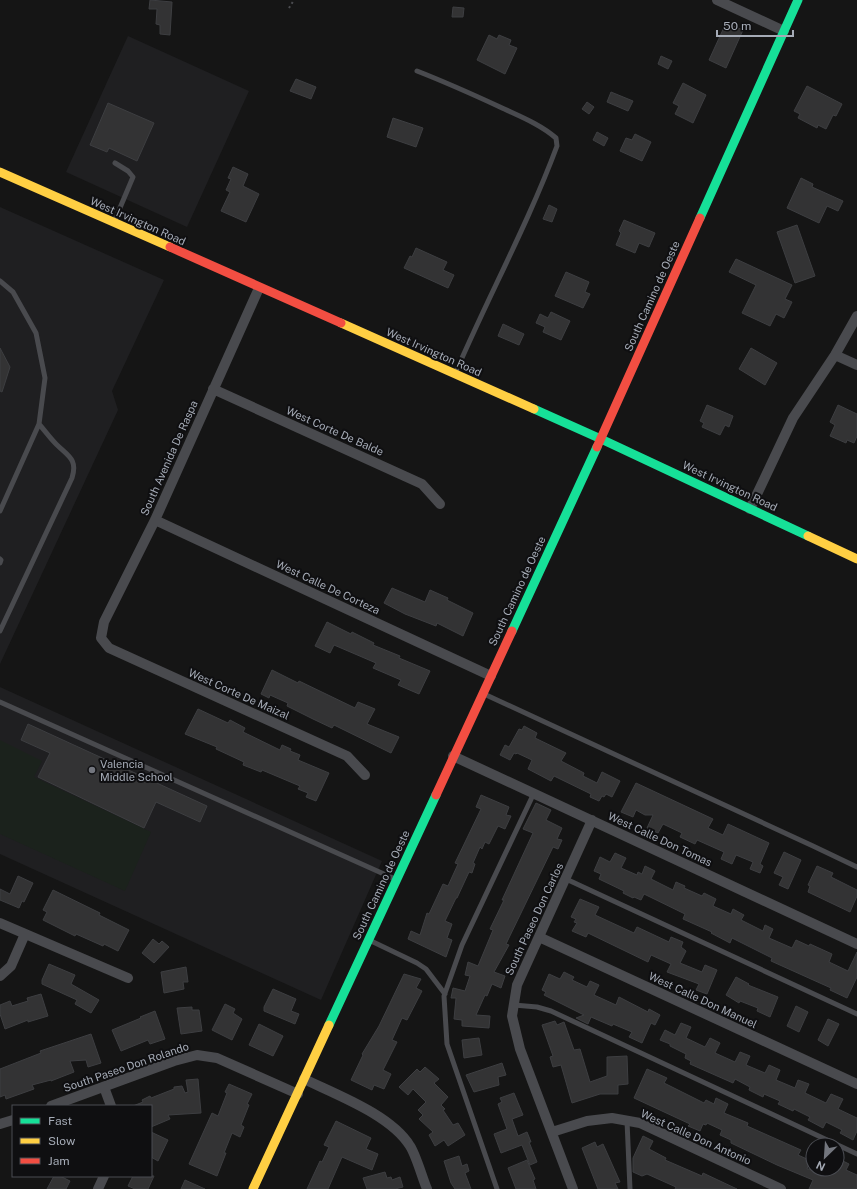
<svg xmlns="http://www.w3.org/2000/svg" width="857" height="1189" font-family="'Public Sans',sans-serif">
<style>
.built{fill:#1f1f21}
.green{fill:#1b221c}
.building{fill:#333334;stroke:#3d3e41}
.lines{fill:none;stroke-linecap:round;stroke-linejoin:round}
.path{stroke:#4b4c50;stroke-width:2;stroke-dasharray:2 3;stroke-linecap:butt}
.lane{stroke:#494a4e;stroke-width:5}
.street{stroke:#494a4e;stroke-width:10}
.fast{stroke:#16e098;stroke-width:9}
.slow{stroke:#ffcf43;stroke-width:9}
.jam{stroke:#f24e42;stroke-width:9}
.poi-dot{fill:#73767e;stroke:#0f0f11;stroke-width:1.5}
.labels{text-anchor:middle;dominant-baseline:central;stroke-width:4;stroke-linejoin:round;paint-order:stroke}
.street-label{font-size:11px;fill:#a5abb6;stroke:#0f0f11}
.poi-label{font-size:11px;fill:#a5abb6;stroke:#0f0f11;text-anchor:start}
</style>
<rect width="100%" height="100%" fill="#151515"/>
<path class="built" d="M128 36 249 91 187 227 66 172Z
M0 207 164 280 112 391 118 410 0 664Z
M0 687 382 861 321 1000 0 854Z"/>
<path class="green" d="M0 740 42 761 34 777 151 832 125 891 0 834Z"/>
<path class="building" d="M150 0 172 2 170 35 160 34V25L156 24 157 9H149Z
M453 7 464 8 463 17H452Z
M726 23 743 30 726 68 709 60Z
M489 35 497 39 499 35 511 40 509 45 517 48 505 74 477 60Z
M661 56 672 61 668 69 658 64Z
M296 79 316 87 311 99 290 91Z
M683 83 706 95 693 123 675 114 679 106 673 103Z
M807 86 842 104 836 116 833 115 826 129 818 125 817 128 798 118 800 114 794 111Z
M611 92 633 101 628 111 607 102Z
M587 102 594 107 589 114 582 109Z
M108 103 154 123 137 161 109 148 107 152 90 145Z
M393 118 423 128 416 147 387 137Z
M597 132 608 138 604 146 593 140Z
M635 134 651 142 642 161 620 151 626 138 632 140Z
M233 167 248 174 243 186 259 194 246 222 221 211 230 192 226 190 231 179 228 178Z
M801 178 813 184 812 187 843 201 838 211 827 206 819 223 787 208Z
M549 205 557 209 552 222 543 219Z
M624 220 655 233 649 247 639 243 635 253 616 245 621 233 619 231Z
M797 225 815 276 795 283 777 232Z
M416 248 447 262 443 270 454 275 448 288 404 268 410 256 412 257Z
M736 259 792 285 785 299 792 302 784 318 776 314 770 326 742 313 756 285 729 272Z
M566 272 589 282 585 292 590 294 583 308 555 296Z
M551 312 570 321 561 340 543 332 545 327 536 323 540 314 548 318Z
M503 324 524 334 519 345 498 336Z
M0 348 10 367 2 392 0 391Z
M751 348 777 363 765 385 739 369Z
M707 405 733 416 729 427 725 425 720 435 702 427 704 423 700 421Z
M838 405 857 414V436L854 443 847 440 846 443 830 436 835 425 830 422Z
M392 588 425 602 430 590 448 598 447 600 473 613 463 636 437 623 436 626 405 614 384 603Z
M327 622 351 634 352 632 374 643 373 645 400 656 399 658 430 671 419 694 398 685 401 680 373 668 376 663 334 645 330 653 315 646Z
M272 670 298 683 299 681 355 708 358 702 375 709 367 724 399 737 391 753 334 725 332 728 313 719 287 706 288 703 270 695 269 698 261 694Z
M198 709 228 723 230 720 245 728 243 732 280 750 282 745 291 749 290 751 300 755 298 760 329 773 316 801 306 797 308 793 298 789 300 786 262 770 261 772 243 765 244 762 216 749 217 747 185 734Z
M28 724 207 806 200 822 156 802 144 828 38 777 50 753 21 740Z
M524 726 537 733 535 738 566 753 561 761 584 773 583 776 597 783 602 772 620 781 612 797 606 794 604 797 602 796 599 801 590 797 591 794 554 776 551 781 528 769 532 760 517 753 516 754 514 753 510 760 500 755 505 745 509 747 519 729 522 730Z
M636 783 713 819 708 828 723 835 728 824 769 843 760 864 763 866 760 873 750 869 753 862 736 855 732 864 721 859 724 852 697 840 695 844 680 837 682 833 663 824 658 833 647 828 653 815H645L636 810 633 817 621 812Z
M481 795 509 807 506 815 511 816 505 829 498 826 489 844 485 842 482 849 480 847 473 863 475 864 472 873 469 872 457 898H456L445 921 452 924 447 938 452 940 446 957 408 939 411 931 420 935 427 913 429 914 443 884 448 886 458 864 455 863 481 809 476 807Z
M536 803 551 810 546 820 562 828 557 839 562 840 558 849 553 847 506 944 509 945 494 972 505 976 501 988 492 984 487 996 485 995 476 1015 490 1016 489 1028 462 1026V1020L454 1019 456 998H451L453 988 465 991 470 976 465 975 468 962 478 966 493 930 490 929 504 900H502L533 833 523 829Z
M784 852 801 860 788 889 779 885 783 877 774 873Z
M615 853 626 858 621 868 637 875 638 872 642 874 645 866 655 871 651 879 673 890 676 882 685 886 684 888 702 896 704 893 716 899 713 906 731 914 733 909 744 915 741 920 763 931 765 925 773 929 769 938 792 948 796 940 809 946 810 944 832 954 829 962 848 971 857 952V977L847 998 830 990 831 988 771 961 772 958 732 938 730 943 711 933 712 932 683 919 685 914 644 894 641 900 634 897 633 898 623 893 624 891 599 879 601 874 594 871 600 857 610 862Z
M817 866 833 873 831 877 857 890V896L850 912 808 892 810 886 808 885Z
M18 876 33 883 24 902 22 901 19 908 0 900V889L10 894Z
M53 890 100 913 99 915 129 930 118 951 104 944 103 946 76 934 75 936 43 920 47 912 43 910Z
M580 899 599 907 595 915 634 933 637 927 669 942 671 937 683 942 681 947 686 951 680 963 702 972 705 965 717 970 707 994 696 990 699 984 667 972 671 964 651 955 648 962 588 933 586 937 572 931 577 923 574 922 576 919 571 917Z
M153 939 159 944 162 941 169 947 154 963 142 953Z
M49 964 75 975 71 984 99 1000 91 1013 75 1004 77 1000 42 984V980Z
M186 967 188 982H183L184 989 164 993 161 972Z
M564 972 574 977 572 980 587 987 590 981 599 985 594 995 616 1005 619 997 648 1012 649 1009 660 1015 655 1025 651 1023 642 1043 629 1037 632 1032 613 1024 612 1026 591 1017 588 1024 576 1018 584 1015 544 995 546 992 542 990 549 974 560 979Z
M404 974 421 979 416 988 422 991 407 1020 402 1018 392 1040 397 1042 383 1070 391 1074 384 1089 374 1085 372 1090 351 1080 363 1055 362 1054 379 1026Z
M736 977 749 984 748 985 778 997 770 1017 757 1011 758 1008 740 1001 739 1003 726 995Z
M273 989 296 999 291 1011 299 1014 295 1024 264 1011V1007Z
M41 994 48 1016 28 1022V1020L5 1029 0 1014V1005L10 1001 12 1006 28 1001 27 998Z
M225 1004 235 1009 233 1013 242 1019 232 1040 212 1030Z
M796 1006 808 1012 799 1032 787 1026Z
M192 1007V1010H199L202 1031 181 1034 177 1008Z
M155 1011 165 1039 150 1044 148 1040 121 1051 112 1030 141 1018 140 1017Z
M828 1019 839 1024 828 1046 818 1040Z
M555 1021 557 1025 564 1022 574 1050 580 1049 590 1082 607 1076V1057L627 1056 628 1084 618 1085V1094H600L572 1103 561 1065 553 1067 550 1057 553 1056 542 1025Z
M681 1023 691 1027 686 1038 705 1047 710 1038 720 1043 715 1053 735 1062 740 1052 750 1056 746 1065 765 1073 769 1065 780 1070 776 1080 795 1088 798 1080 809 1084 805 1093 826 1103 831 1094 843 1099 838 1109 857 1118V1131L853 1140 840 1133 842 1130 826 1122 823 1128 808 1120 810 1117 794 1109 793 1111 778 1104 780 1101 764 1094 763 1097 749 1090 750 1087 735 1079 733 1083 690 1064 691 1061 685 1058 686 1054 670 1046V1044L660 1040 665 1030 675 1035Z
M259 1024 283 1036 273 1056 249 1045Z
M91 1034 101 1063 88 1067 86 1060 70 1061 74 1072 51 1081V1080L32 1085 34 1089 6 1099 5 1095 0 1097V1069L41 1053 40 1051Z
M479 1038 482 1055 464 1058 462 1040Z
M502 1063 506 1075 498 1077 499 1085 474 1092 466 1075Z
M425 1067 439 1079 434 1083 448 1097 441 1105 445 1109 443 1110 453 1125 458 1123 465 1135 448 1146 444 1140 435 1146 429 1135 433 1132 419 1119 423 1115 418 1110 426 1102 413 1089 408 1095 399 1087 417 1069 420 1072Z
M647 1069 667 1078 664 1083 704 1103 706 1100 714 1104 716 1098 728 1104 724 1113 748 1123 747 1126 801 1150 798 1155 807 1159 806 1162 809 1163 807 1169H837V1158L849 1164 846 1170 857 1175V1189H809L813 1180 777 1165 731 1143V1140L720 1135 722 1130 707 1123 706 1125 703 1124 700 1131 688 1126 690 1124 634 1098Z
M198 1079 201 1113 168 1115 170 1119 151 1127V1106H133L143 1102 142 1100 150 1096 151 1098 174 1089V1087L182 1086 185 1093 188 1092 186 1080Z
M229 1084 252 1094 247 1104 249 1105 241 1125 244 1127 240 1137 232 1133 224 1153H226L217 1176 189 1164 212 1113 218 1116 227 1093 225 1092Z
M514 1093 523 1115 512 1119 518 1136 527 1132 531 1142H529L537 1162 530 1165 522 1145 501 1153 494 1134 507 1129 498 1104 502 1102 500 1098Z
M336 1121 371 1138 366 1149 378 1154 372 1170 342 1157 328 1189H307L320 1161 322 1162 329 1147 324 1145Z
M151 1132 168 1140 158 1161 151 1157Z
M643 1136 653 1141 649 1149 666 1158 665 1160 702 1176 703 1173 737 1189H675L676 1187 647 1174 642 1176 633 1172V1158Z
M595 1142 597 1147 603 1144 620 1182 615 1183 618 1189H598L582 1148Z
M459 1156 462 1166 467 1164 469 1171 465 1173 471 1189H455L451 1183 444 1161Z
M527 1160 535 1179 533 1180 536 1189H516L508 1168Z
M385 1172 387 1178 391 1177 392 1180 400 1177 403 1187 395 1189H367L363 1178Z
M54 1176H60L70 1181 66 1189H47Z
M133 1176H154L148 1189H135L128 1186Z
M185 1180 205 1189H181Z"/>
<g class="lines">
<path class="path" d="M289 8 294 0"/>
<path class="lane" d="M417 71C445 82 472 94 500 107 519 116 540 124 556 138L557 146C528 224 488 297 455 374
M114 222 133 177 128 171 115 163
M0 281 13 292 36 333 45 378 39 424C45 431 50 438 56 444 68 456 78 459 72 478L0 631
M0 511 39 424
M0 559 1 560 0 563
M484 694 813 846 857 867
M0 702 395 879
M566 879 857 1014
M369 940 417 963 426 969 445 994
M514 1005 537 1007 551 1011 857 1154
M627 1121 630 1189
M497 1189 447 1044 444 996 462 945 534 793"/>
<path class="street" d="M717 0 784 31
M259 288 155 520 104 622 101 638 109 648 347 756 365 775
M835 355 857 365
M213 389 422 484 440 504
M750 509 793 418 835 355 857 316
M155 520 491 676
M453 756 857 944
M0 923 128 978
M539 937 857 1084
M0 976 11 966 25 934
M304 1079C337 1095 391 1115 410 1146 416 1155 422 1177 427 1189
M104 1087 111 1106
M51 1106 174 1061 197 1055 217 1058 298 1094
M0 1124 13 1120
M552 1132 587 1121 612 1118 640 1123 781 1189
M98 1189 104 1176
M573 1189 520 1049 512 1016 517 985 592 820"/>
<path class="fast" d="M700 218 798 0
M534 409 601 439 808 536
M512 631 597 447
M329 1025 436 795"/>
<path class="slow" d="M0 172 170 247
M341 323 534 409
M808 536 857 559
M253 1189 329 1025"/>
<path class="jam" d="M170 247 341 323
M597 447 700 218
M436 795 512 631"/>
</g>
<circle class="poi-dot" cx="92" cy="770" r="4"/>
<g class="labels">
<g class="street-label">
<text transform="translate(138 221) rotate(24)">West Irvington Road</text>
<text transform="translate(652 296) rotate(-66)">South Camino de Oeste</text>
<text transform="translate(434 352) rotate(24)">West Irvington Road</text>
<text transform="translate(335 431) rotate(24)">West Corte De Balde</text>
<text transform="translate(169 458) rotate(-66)">South Avenida De Raspa</text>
<text transform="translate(730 486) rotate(25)">West Irvington Road</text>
<text transform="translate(328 587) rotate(25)">West Calle De Corteza</text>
<text transform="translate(517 591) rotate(-65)">South Camino de Oeste</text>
<text transform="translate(239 694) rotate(24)">West Corte De Maizal</text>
<text transform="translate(660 839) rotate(25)">West Calle Don Tomas</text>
<text transform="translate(381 885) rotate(-65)">South Camino de Oeste</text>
<text transform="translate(534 919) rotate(-65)">South Paseo Don Carlos</text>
<text transform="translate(703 1000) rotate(25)">West Calle Don Manuel</text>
<text transform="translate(126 1067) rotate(-19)">South Paseo Don Rolando</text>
<text transform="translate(696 1137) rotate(24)">West Calle Don Antonio</text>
</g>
<g class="poi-label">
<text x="100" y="764">Valencia<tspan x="100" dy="13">Middle School</tspan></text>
</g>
</g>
<rect x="12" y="1105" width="140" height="72" fill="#0f0f11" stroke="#4b4d53"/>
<rect x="20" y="1118" width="20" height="6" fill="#16e098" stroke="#4b4d53"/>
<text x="48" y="1125" font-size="12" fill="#a5abb6">Fast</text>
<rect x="20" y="1138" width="20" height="6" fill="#ffcf43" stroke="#4b4d53"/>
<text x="48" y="1145" font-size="12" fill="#a5abb6">Slow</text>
<rect x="20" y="1158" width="20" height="6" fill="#f24e42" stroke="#4b4d53"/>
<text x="48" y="1165" font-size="12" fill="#a5abb6">Jam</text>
<g transform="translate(825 1157) rotate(205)"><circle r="19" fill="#0f0f11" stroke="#4b4d53"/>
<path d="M0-3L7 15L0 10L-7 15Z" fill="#73767e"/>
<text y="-6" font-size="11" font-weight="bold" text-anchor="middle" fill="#a5abb6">N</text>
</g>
<path d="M717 30v6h76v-6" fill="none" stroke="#a5abb6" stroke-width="2"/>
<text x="723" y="30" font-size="12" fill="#a5abb6" stroke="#0f0f11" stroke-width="3" paint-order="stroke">50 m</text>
</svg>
